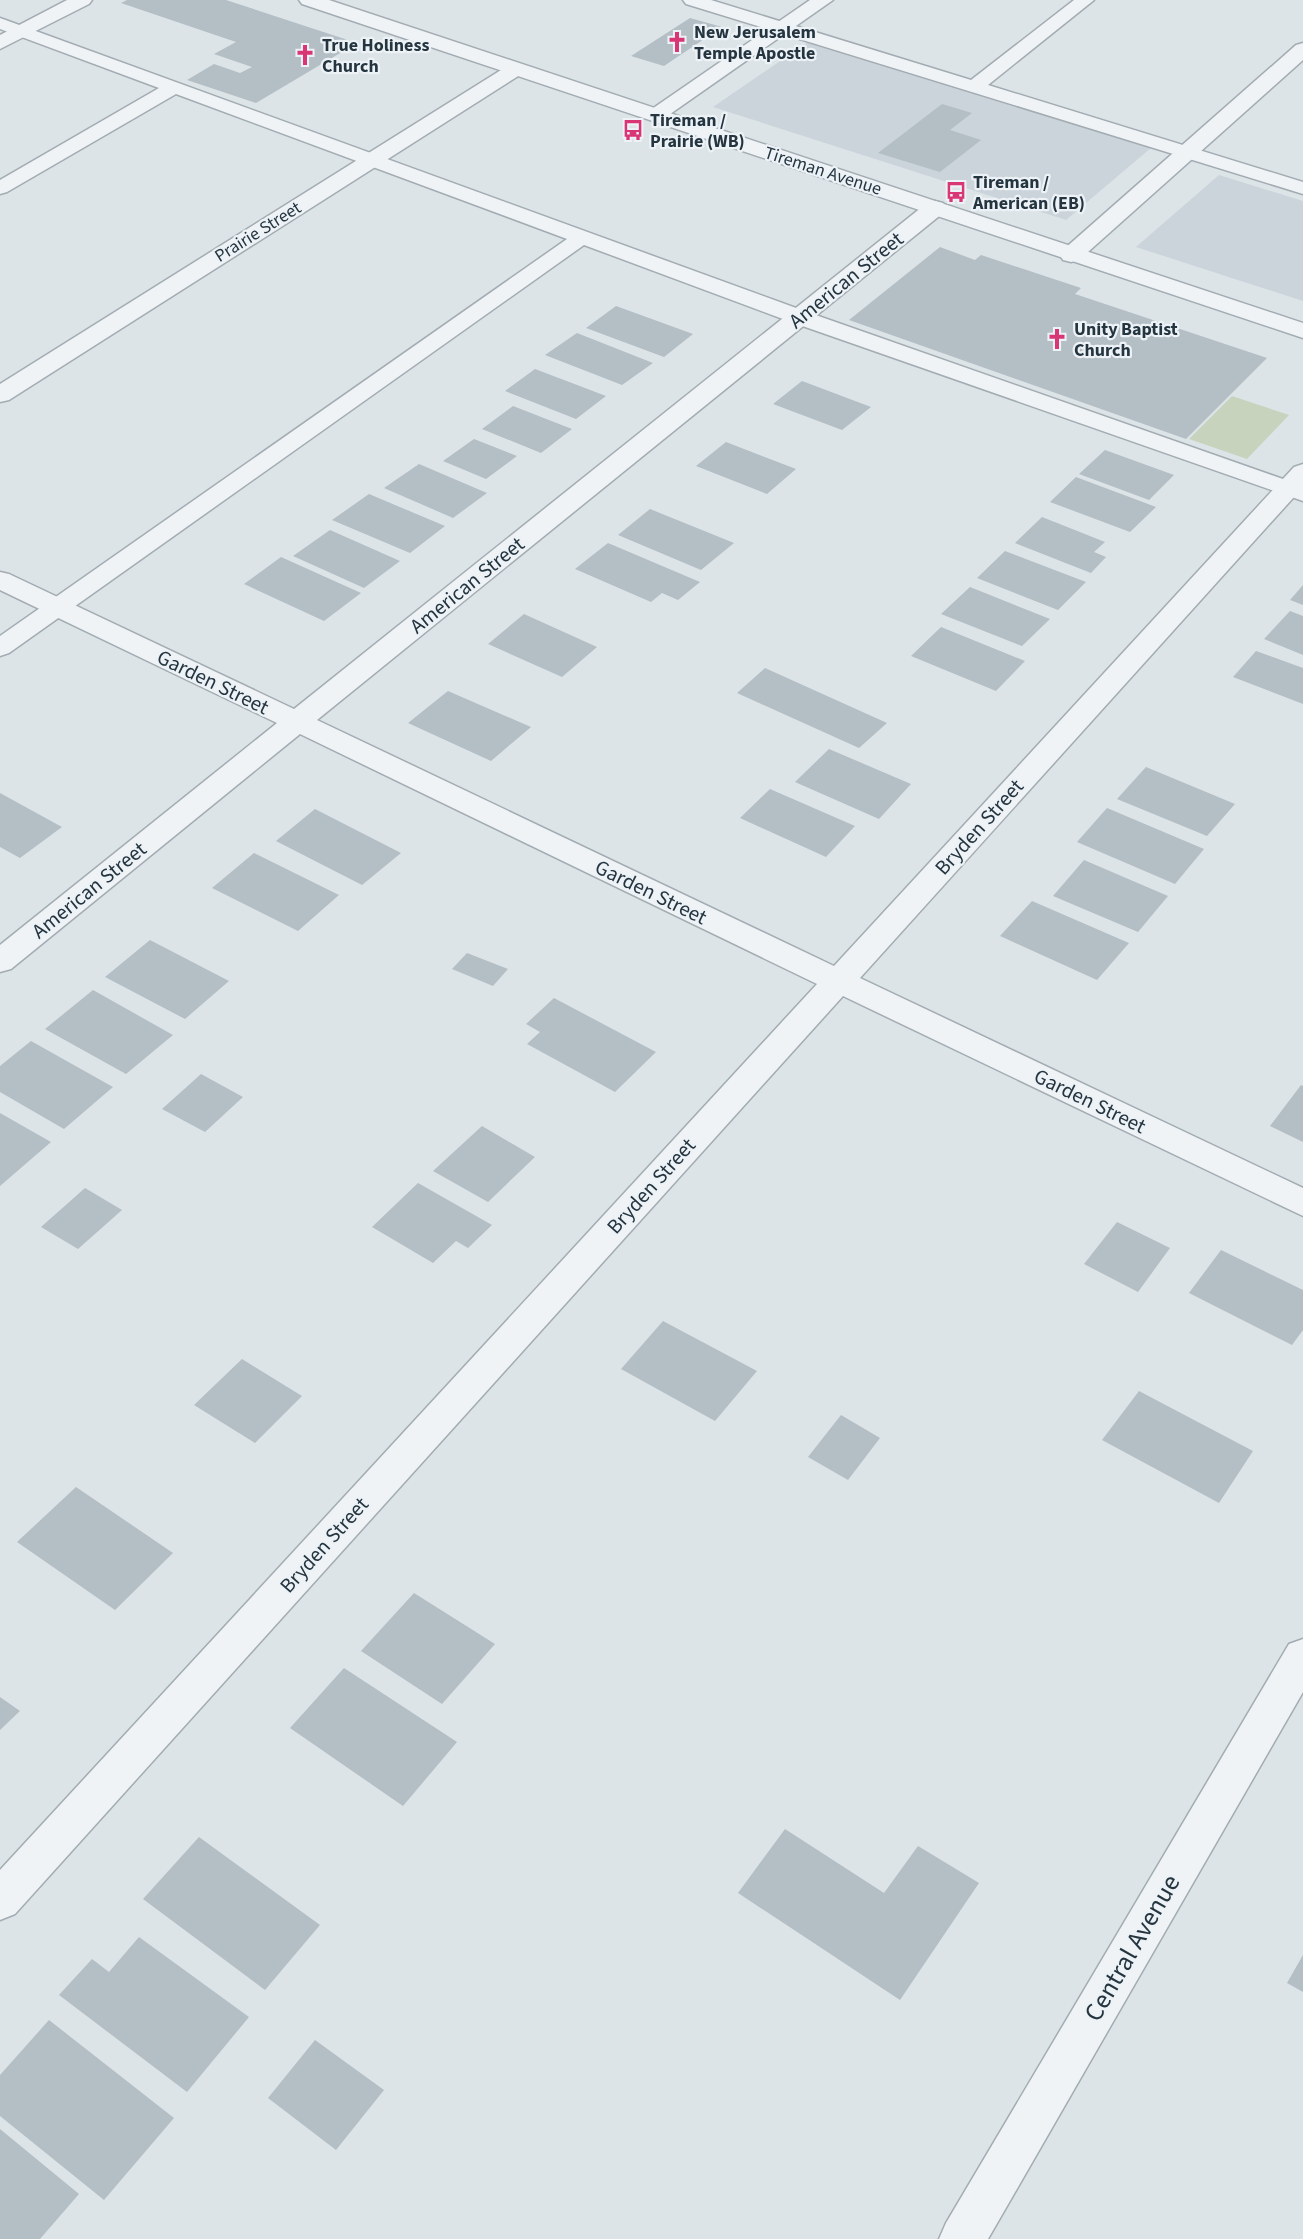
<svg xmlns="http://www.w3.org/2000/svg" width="1303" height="2239" font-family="'Source Sans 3',sans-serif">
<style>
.built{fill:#cad4da}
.green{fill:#c8d3bd}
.building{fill:#b3bec5}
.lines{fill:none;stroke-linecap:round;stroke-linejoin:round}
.service-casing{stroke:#a2acb2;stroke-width:3}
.minor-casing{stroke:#a2acb2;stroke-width:3}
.tertiary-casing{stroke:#a2acb2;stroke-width:3}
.service{fill:#f0f3f6;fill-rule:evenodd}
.minor{fill:#f0f3f6;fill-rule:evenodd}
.tertiary{fill:#f0f3f6;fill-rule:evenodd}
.labels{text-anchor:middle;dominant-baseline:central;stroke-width:4.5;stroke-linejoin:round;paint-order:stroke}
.far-poi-label{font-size:18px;font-weight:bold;fill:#253540;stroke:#ecf2f6;text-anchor:start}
.far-street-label{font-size:18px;fill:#253540;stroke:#ecf2f6}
.street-label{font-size:21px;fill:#253540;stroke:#ecf2f6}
.near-street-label{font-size:26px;fill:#253540;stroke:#ecf2f6}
</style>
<rect width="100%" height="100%" fill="#dde4e8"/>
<path class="built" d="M808 42 1152 147 1066 220 713 107Z
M1219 175 1303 201V301L1136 247Z"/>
<path class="green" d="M1232 396 1289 415 1247 459 1189 439Z"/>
<path class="building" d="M127 0H226L357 43 256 103 187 80 214 64 240 73 252 67 214 54 236 42 121 3Z
M690 18 722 27 664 66 631 56Z
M942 104 972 113 950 130 981 140 940 172 878 153Z
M940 247 975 260 981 255 1081 288 1075 294 1267 358 1186 439 849 320Z
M616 306 693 334 664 357 586 328Z
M577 333 653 363 622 385 545 355Z
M535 369 606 396 576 419 505 391Z
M802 381 871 407 842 430 773 404Z
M513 406 572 429 541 453 482 429Z
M474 439 517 456 486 479 443 461Z
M726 442 796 469 767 494 696 466Z
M1105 450 1174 475 1149 500 1079 474Z
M419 464 487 493 453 518 384 488Z
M1076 477 1156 507 1130 532 1050 502Z
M369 494 445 526 410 553 332 520Z
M650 509 734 543 701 570 618 535Z
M1042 517 1105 542 1094 552 1106 557 1091 573 1015 543Z
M330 530 400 561 364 588 293 556Z
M608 543 700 582 678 600 662 593 651 602 575 569Z
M1005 551 1086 582 1058 610 977 578Z
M281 557 361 593 324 621 244 584Z
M1303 585V605L1290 600Z
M970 587 1050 619 1022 646 941 614Z
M1290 611 1303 616V655L1264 639Z
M524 614 597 647 562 677 488 644Z
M941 627 1025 661 996 691 911 656Z
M1256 651 1303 668V704L1233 677Z
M765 668 887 723 859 748 737 693Z
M448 691 531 727 491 761 408 723Z
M829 749 911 784 879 819 795 782Z
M1146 767 1235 804 1207 836 1117 799Z
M770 789 855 826 826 857 740 818Z
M0 793 62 827 20 858 0 847Z
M1107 808 1204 849 1175 884 1077 842Z
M315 809 401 853 362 885 276 841Z
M254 853 339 895 298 931 212 888Z
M1084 860 1168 896 1138 932 1053 896Z
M1032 901 1129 943 1097 980 1000 936Z
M150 940 229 981 185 1019 105 977Z
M467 953 508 969 493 986 452 969Z
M93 990 173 1035 126 1074 45 1029Z
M554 998 656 1052 615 1092 527 1044 540 1032 526 1024Z
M31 1041 113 1087 64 1129 0 1092V1066Z
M201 1074 243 1097 205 1132 162 1109Z
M1301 1085 1303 1086V1142L1270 1126Z
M0 1113 51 1142 0 1186Z
M482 1126 535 1157 488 1202 433 1171Z
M418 1183 492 1225 468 1248 456 1241 433 1263 372 1227Z
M85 1188 122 1210 78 1249 41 1227Z
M1117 1222 1170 1248 1138 1292 1084 1264Z
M1221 1250 1303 1290V1330L1292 1345 1189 1293Z
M663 1321 757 1371 715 1421 621 1369Z
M242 1359 302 1396 255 1443 194 1405Z
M1139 1391 1253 1451 1219 1503 1102 1440Z
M841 1415 880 1438 848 1480 808 1457Z
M76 1487 173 1553 115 1610 17 1542Z
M414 1593 495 1644 442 1704 361 1651Z
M344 1668 457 1742 403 1806 290 1728Z
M0 1697 20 1711 0 1730Z
M785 1829 884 1893 918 1846 979 1883 900 2000 738 1893Z
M199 1837 320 1925 265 1990 143 1899Z
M139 1937 249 2017 187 2092 59 1995 92 1959 109 1972Z
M1303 1955V1992L1287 1983Z
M49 2020 174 2118 104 2200 0 2116V2075Z
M315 2040 384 2090 336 2150 268 2098Z
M0 2129 79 2194 40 2239H0Z"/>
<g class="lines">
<defs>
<path id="service" d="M683 0H711L971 80 1074 0H1094L988 85 1303 182V194L686 4Z
M0 18 807 312 1303 486V501L791 322 584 245 9 653 0 656V636L567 239 176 94 7 192 0 194V180L159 88 0 29Z"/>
<path id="minor" d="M67 0H92L89 4 0 49V35Z
M810 0H833L663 119 656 121 649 119 645 115 649 111Z
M1303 43V60L1079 260 1071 262 1063 260 1060 255 1063 250 1296 45Z
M516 63 523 65 526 69 523 73 9 400 0 402V384L509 65Z
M935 201 943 203 946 208 943 213 317 720 834 966 1294 467 1303 464V487L860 978 1303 1188V1216L843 996 15 1914 0 1920V1870L817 984 300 734 11 969 0 972V945L277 723 0 590V572L9 574 294 709 927 203Z
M1303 1639V1692L988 2239H939L946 2223 1289 1644Z"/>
<path id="tertiary" d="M299 0H329L1303 323V338L302 4Z"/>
</defs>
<use href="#service" class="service-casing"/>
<use href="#minor" class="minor-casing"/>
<use href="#tertiary" class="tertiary-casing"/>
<use href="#service" class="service"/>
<use href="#minor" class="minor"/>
<use href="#tertiary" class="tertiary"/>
</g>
<defs>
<symbol id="church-bare" viewBox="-9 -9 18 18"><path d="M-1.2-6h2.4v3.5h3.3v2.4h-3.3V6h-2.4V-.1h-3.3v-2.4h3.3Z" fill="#d93675" stroke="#ecf2f6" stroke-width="2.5" paint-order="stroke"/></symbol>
<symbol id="bus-bare" viewBox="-9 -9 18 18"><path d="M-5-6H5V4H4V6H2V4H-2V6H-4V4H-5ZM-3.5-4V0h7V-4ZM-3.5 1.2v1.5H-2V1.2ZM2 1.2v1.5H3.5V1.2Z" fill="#d93675" stroke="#ecf2f6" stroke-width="2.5" paint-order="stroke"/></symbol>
</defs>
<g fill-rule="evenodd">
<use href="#church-bare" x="662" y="27" width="30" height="30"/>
<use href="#church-bare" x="290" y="40" width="30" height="30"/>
<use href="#bus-bare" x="618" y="115" width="30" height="30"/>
<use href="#bus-bare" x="941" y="177" width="30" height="30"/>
<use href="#church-bare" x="1042" y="324" width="30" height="30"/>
</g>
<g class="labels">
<g class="far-poi-label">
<text x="694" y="32">New Jerusalem<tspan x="694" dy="21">Temple Apostle</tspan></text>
<text x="322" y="45">True Holiness<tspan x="322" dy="21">Church</tspan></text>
<text x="650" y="120">Tireman /<tspan x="650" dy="21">Prairie (WB)</tspan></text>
<text x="973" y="182">Tireman /<tspan x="973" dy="21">American (EB)</tspan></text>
<text x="1074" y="329">Unity Baptist<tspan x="1074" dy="21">Church</tspan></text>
</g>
<g class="far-street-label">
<text transform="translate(823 171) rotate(18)">Tireman Avenue</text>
<text transform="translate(258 232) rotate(-32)">Prairie Street</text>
</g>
<g class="street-label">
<text transform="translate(846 280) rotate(-39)">American Street</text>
<text transform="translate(467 585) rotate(-39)">American Street</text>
<text transform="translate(213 682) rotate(26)">Garden Street</text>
<text transform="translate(979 827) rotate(-48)">Bryden Street</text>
<text transform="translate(89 890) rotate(-39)">American Street</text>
<text transform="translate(651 892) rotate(26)">Garden Street</text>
<text transform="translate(1090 1101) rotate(26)">Garden Street</text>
<text transform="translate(651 1186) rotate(-48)">Bryden Street</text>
<text transform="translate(324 1545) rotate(-48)">Bryden Street</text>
</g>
<g class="near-street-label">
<text transform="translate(1132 1948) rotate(-60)">Central Avenue</text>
</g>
</g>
</svg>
